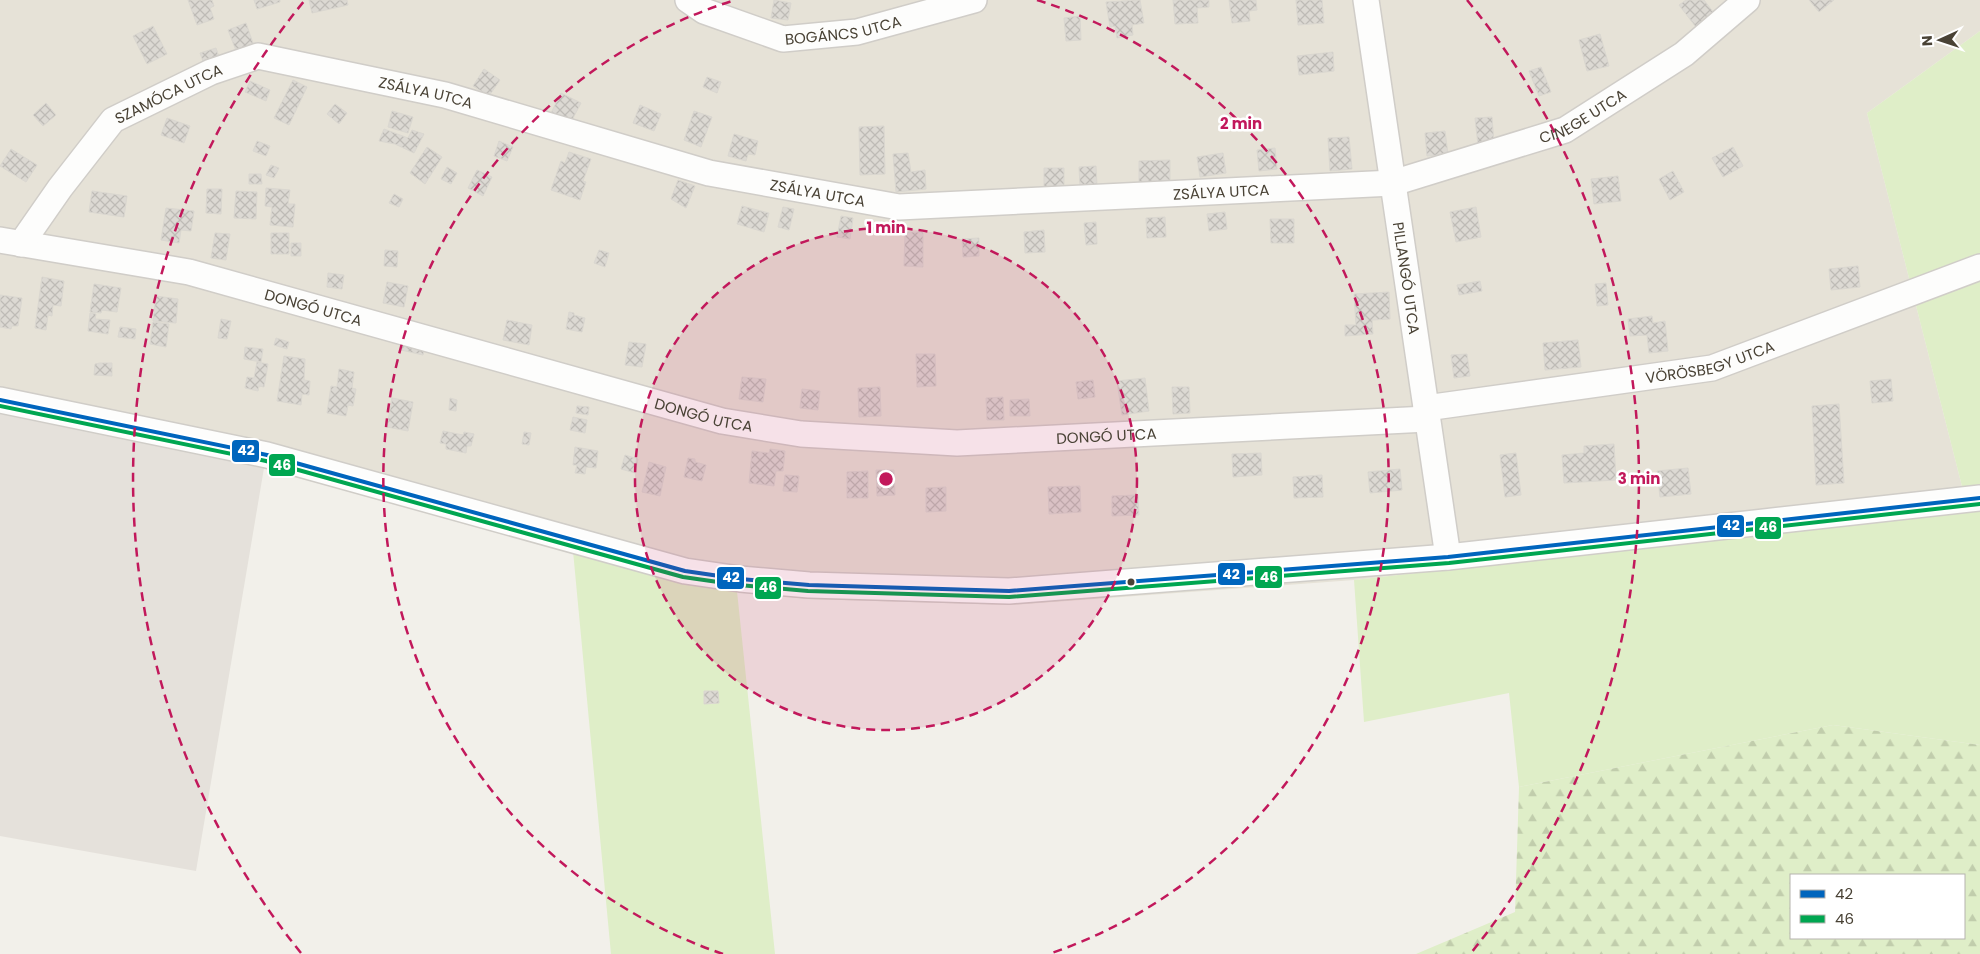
<svg xmlns="http://www.w3.org/2000/svg" width="1980" height="954" font-family="Poppins,sans-serif">
<style>
.residential{fill:#e6e2d7}
.industrial{fill:#e5e1db}
.green{fill:#dfeec8}
.forest{fill:url(#forest-firs);fill-rule:evenodd}
.building{fill:url(#building-cross-hatch);stroke:#dad7d0}
.lines{fill:none;stroke-linecap:round;stroke-linejoin:round}
.minor-casing{stroke:#d0cdc8;stroke-width:28}
.minor{stroke:#fdfdfc;stroke-width:25}
.bus-1-casing{stroke:#fff;stroke-width:8}
.bus-2-casing{stroke:#fff;stroke-width:8}
.bus-1{stroke:#0065bd;stroke-width:4}
.bus-2{stroke:#00a651;stroke-width:4}
.ring{fill:none;stroke:#c2185b;stroke-width:2.5;stroke-dasharray:9 6}
.bus-dot{fill:#494235;stroke:#fff;stroke-width:2}
.labels{text-anchor:middle;dominant-baseline:central;stroke-width:5;stroke-linejoin:round;paint-order:stroke}
.street-label{font-size:15px;fill:#494235;stroke:#fff}
.centre{fill:#c2185b;stroke:#fff;stroke-width:2.5}
.ring-label{font-size:15px;text-anchor:middle;font-weight:bold;fill:#c2185b;stroke:#fff;stroke-width:5;stroke-linejoin:round;paint-order:stroke}
.line-badge{stroke:#fff;stroke-width:2}
.badge-label{font-size:14px;text-anchor:middle;font-weight:bold;fill:#fff}
</style>
<defs>
<pattern id="forest-firs" width="22" height="20" patternUnits="userSpaceOnUse" patternTransform="scale(1.25)"><rect width="22" height="20" fill="#dfeec8"/><path d="M5 1l3.5 6h-7zM16 11l3.5 6h-7z" fill="#c1cdac"/></pattern>
<pattern id="building-cross-hatch" width="8" height="8" patternUnits="userSpaceOnUse" patternTransform="scale(1.25)"><rect width="8" height="8" fill="#dcd9d3"/><path d="M0 0l8 8M0 8l8-8" fill="none" stroke="#bebbb6"/></pattern>
</defs>
<rect width="100%" height="100%" fill="#f2f0ea"/>
<path class="residential" d="M0 0H1980V31L1867 113 1968 510 1354 580 1012 605 807 599 737 591 573 551 264 468 0 414Z"/>
<path class="industrial" d="M0 414 264 468 196 871 0 836Z"/>
<path class="green" d="M1980 31V745L1833 725 1519 787 1509 693 1364 722 1354 580 1968 510 1867 113Z
M573 551 737 591 775 954H611Z"/>
<path class="forest" d="M1833 725 1980 745V954H1416L1515 912 1519 787ZM1791 875H1964V938H1791Z"/>
<path class="building" d="M188 0H212L214 6 210 8 214 19 197 25Z
M254 0H280V2L257 9Z
M309 0H347L348 5 312 13Z
M774 0 791 3 788 20 771 18Z
M1140 0 1144 23 1132 25 1133 35 1117 38 1115 26 1110 27 1106 2Z
M1173 0H1209V7L1197 8 1198 23 1175 24Z
M1229 0H1256L1257 10 1249 11 1250 21 1232 23Z
M1296 0H1322L1324 23 1298 25Z
M1686 0H1704L1717 17 1699 31 1679 5Z
M1809 0H1834L1819 12Z
M1080 16 1081 40 1066 41 1064 18Z
M246 23 254 46 237 53 228 30Z
M153 26 167 54 147 64 133 36Z
M1600 34 1609 66 1587 71 1579 40Z
M216 48 222 66 207 72 200 53Z
M1333 52 1334 71 1299 75 1297 56Z
M1541 67 1551 92 1539 96 1529 71Z
M484 69 500 80 489 96 473 86Z
M707 77 721 82 717 93 703 87Z
M293 80 307 87 289 125 274 118Z
M250 81 270 90 266 101 245 92Z
M561 93 581 103 572 120 568 118 566 122 550 115Z
M46 103 56 115 43 126 33 115Z
M335 104 347 113 339 124 327 114Z
M640 105 661 114 654 131 633 123Z
M392 111 413 117 408 133 388 127Z
M694 111 712 117 701 147 684 140Z
M1492 117 1494 143 1478 145 1475 118Z
M167 118 190 126 184 143 161 135Z
M884 126 885 174 860 175 859 127Z
M384 129 408 138 412 130 424 134 414 153 395 144 379 141Z
M1445 131 1448 154 1427 156 1425 133Z
M734 134 758 141 755 155 748 154 746 161 728 156Z
M1349 137 1352 169 1330 171 1328 138Z
M257 141 270 146 266 156 253 151Z
M499 141 513 147 507 161 494 156Z
M427 147 442 157 425 184 410 173Z
M1733 147 1743 166 1723 177 1712 158Z
M1275 148 1277 169 1259 171 1257 150Z
M11 149 37 165 26 182 0 166Z
M569 152 591 159 583 181 586 182 580 200 551 190 561 161 565 163Z
M908 153 911 172 925 170 926 189 896 192 893 154Z
M1223 153 1226 173 1200 177 1197 157Z
M1170 160V182L1139 183V161Z
M271 165 279 168 274 178 266 175Z
M1096 166 1097 186H1080L1079 167Z
M447 167 457 173 451 184 441 179Z
M1044 168H1064V187H1044Z
M477 170 492 177 483 196 468 188Z
M1673 171 1684 192 1670 200 1659 179Z
M249 174H261L262 184H249Z
M1618 176 1621 201 1594 204 1591 179Z
M678 180 695 186 686 208 671 199Z
M266 188 290 190 288 204H295L293 227 270 225 272 207 265 206Z
M207 189H222L221 214 206 213Z
M92 191 127 196 124 217 89 212Z
M236 191 257 192 256 219 234 218Z
M394 194 403 199 399 207 389 203Z
M742 206 769 213 764 232 737 224Z
M783 207 794 209 789 230 778 227Z
M1476 207 1481 237 1456 242 1450 212Z
M166 208 194 211 191 231 181 230 179 243 161 240Z
M1225 212 1227 229 1209 231 1207 214Z
M841 216 853 218 850 239 837 237Z
M1165 217 1166 237 1147 238 1146 218Z
M1270 219H1294V243H1271Z
M1096 222 1097 244 1086 245 1084 223Z
M1044 230 1045 252 1025 253 1024 232Z
M905 232H923V267L904 266Z
M215 233 230 234 226 260 211 258Z
M271 233H289V254H271Z
M979 238V256L963 257 962 239Z
M291 243H301V256H291Z
M385 250 398 251 397 267 384 266Z
M599 250 609 253 605 267 594 263Z
M1858 266 1860 287 1831 290 1829 269Z
M328 273 344 275 342 289 327 287Z
M42 277 64 281 61 306 53 305 52 316 48 315 46 330 35 328Z
M1480 281 1482 291 1459 295 1457 285Z
M387 282 408 286 404 307 383 303Z
M1606 283 1608 305 1597 306 1595 284Z
M94 284 121 288 117 312 102 310 101 313 90 312Z
M1389 292 1390 319 1372 320 1373 334 1345 336V325H1356L1354 294Z
M0 295 22 298 18 326H12L11 329 0 327Z
M156 296 178 299 176 323 153 321Z
M569 312 574 313V315L585 318 582 332 566 329Z
M90 313 96 314 95 319 110 320 108 334 88 331Z
M1652 316 1653 323 1665 321 1668 351 1649 353 1647 335 1630 336 1628 319Z
M221 319 231 321 227 339 218 338Z
M507 320 532 325 529 345 503 340Z
M153 322 169 324 166 347 150 344Z
M120 327 136 329 135 339 118 337Z
M276 338 289 342 287 349 274 345Z
M1578 340 1581 367 1545 370 1543 343Z
M403 341 425 347 423 355 401 350Z
M629 342 646 344 642 367 625 365Z
M245 347 263 349 261 362 244 359Z
M916 354H935L936 386 917 387Z
M1467 354 1470 376 1454 378 1451 355Z
M284 356 305 359 304 380 310 381 309 395 302 394 301 405 277 401Z
M257 362 268 364 264 387 259 386 258 391 245 388 247 377 254 378Z
M100 363H112V376L94 375 95 364Z
M339 369 354 372 352 388 356 389 353 406 348 405 346 416 327 413 331 386 337 387Z
M742 377 766 379 763 402 739 399Z
M1145 378 1149 411 1122 415 1117 381Z
M1891 379 1893 401 1872 403 1870 381Z
M1093 380 1095 397 1078 399 1076 382Z
M880 387 881 416 859 417 858 388Z
M1172 387H1189L1190 413 1173 414Z
M802 389 820 391 818 410 800 408Z
M1003 397 1004 420H987L986 398Z
M392 398 413 402 408 431 387 427Z
M450 398 457 400 456 411 449 410Z
M1029 399 1030 416H1010V400Z
M1839 404 1844 483 1816 485 1812 406Z
M577 406 589 407 588 415 576 413Z
M573 417 587 420 585 433 570 430Z
M443 431 463 435 464 432 474 434 471 446H467L466 453 446 449V444L440 443Z
M524 432 531 433 529 445 522 444Z
M1614 444 1616 480 1564 483 1562 455 1584 453V446Z
M575 447 598 451 596 468 586 467 585 474 575 473 577 465H573Z
M770 449 785 451 783 471H776L774 486 749 483 752 451 769 453Z
M1261 453 1262 475 1233 477 1232 454Z
M1516 453 1521 495 1505 497 1500 455Z
M625 455 638 459 635 473 621 469Z
M688 458 695 459V462L706 465 702 481 684 477Z
M649 462 666 467 660 496 642 492Z
M1688 468 1691 494 1660 497 1657 471Z
M1400 469 1402 490 1370 493 1368 472Z
M876 470H894L895 495 877 496Z
M868 471V498H847V472Z
M785 475 799 476 797 492 783 491Z
M1322 475 1323 497 1294 498 1293 477Z
M1080 486 1081 512 1049 514 1048 487Z
M946 487V511L926 512V488Z
M1138 495 1139 515 1112 516V496Z
M704 691H718L719 703 704 704Z"/>
<g class="lines">
<defs>
<g id="minor">
<path id="s1" d="M688 0 704 11 783 39 857 32 974 0"/>
<path id="s2" d="M1366 0 1448 557"/>
<path id="s3" d="M0 240 189 272 722 421 801 434 957 443 1427 419"/>
<path id="s4" d="M21 244 60 188 113 120 211 72 258 56 445 95 709 173 899 207 1393 183 1565 130 1684 54 1747 0"/>
<path d="M0 400 267 455 685 571 740 579 809 585 1009 591 1448 557 1980 498"/>
<path id="s5" d="M1426 408 1712 368 1980 267"/>
</g>
</defs>
<use href="#minor" class="minor-casing"/>
<use href="#minor" class="minor"/>
<defs>
<path id="bus-1" d="M0 400 267 455 685 571 740 579 809 585 1009 591 1448 557 1980 498"/>
<path id="bus-2" d="M0 406 266 461 683 577 739 585 808 591 1009 597 1449 563 1980 504"/>
</defs>
<use href="#bus-1" class="bus-1-casing"/>
<use href="#bus-2" class="bus-2-casing"/>
<use href="#bus-1" class="bus-1"/>
<use href="#bus-2" class="bus-2"/>
</g>
<circle cx="886" cy="479" r="251" fill="#c2185b" fill-opacity=".12"/>
<g class="ring">
<circle cx="886" cy="479" r="251"/>
<path d="M723 954A502 502 0 0 1 735 0M1037 0A502 502 0 0 1 1049 954"/>
<path d="M301 953A753 753 0 0 1 305 0M1467 0A753 753 0 0 1 1471 953"/>
</g>
<circle class="bus-dot" cx="1131" cy="582" r="4.5"/>
<g class="labels">
<g class="street-label">
<text stroke="none"><textPath href="#s1" startOffset="164">BOGÁNCS UTCA</textPath></text>
<text stroke="none"><textPath href="#s4" startOffset="485">ZSÁLYA UTCA</textPath></text>
<text stroke="none"><textPath href="#s4" startOffset="216">SZAMÓCA UTCA</textPath></text>
<text stroke="none"><textPath href="#s4" startOffset="1669">CINEGE UTCA</textPath></text>
<text stroke="none"><textPath href="#s4" startOffset="1295">ZSÁLYA UTCA</textPath></text>
<text stroke="none"><textPath href="#s4" startOffset="890">ZSÁLYA UTCA</textPath></text>
<text stroke="none"><textPath href="#s2" startOffset="281">PILLANGÓ UTCA</textPath></text>
<text stroke="none"><textPath href="#s3" startOffset="321">DONGÓ UTCA</textPath></text>
<text stroke="none"><textPath href="#s5" startOffset="288">VÖRÖSBEGY UTCA</textPath></text>
<text stroke="none"><textPath href="#s3" startOffset="726">DONGÓ UTCA</textPath></text>
<text stroke="none"><textPath href="#s3" startOffset="1131">DONGÓ UTCA</textPath></text>
</g>
</g>
<circle cx="886" cy="479" r="8" class="centre"/>
<g class="ring-label">
<text x="1241" y="129">2 min</text>
<text x="886" y="233">1 min</text>
<text x="1639" y="484">3 min</text>
</g>
<g class="line-badge">
<rect x="231" y="439" width="29" height="24" rx="5" fill="#0065bd"/>
<rect x="268" y="453" width="28" height="24" rx="5" fill="#00a651"/>
<rect x="1716" y="514" width="29" height="24" rx="5" fill="#0065bd"/>
<rect x="1754" y="516" width="28" height="24" rx="5" fill="#00a651"/>
<rect x="1217" y="562" width="29" height="24" rx="5" fill="#0065bd"/>
<rect x="1254" y="565" width="29" height="24" rx="5" fill="#00a651"/>
<rect x="716" y="566" width="29" height="24" rx="5" fill="#0065bd"/>
<rect x="754" y="576" width="28" height="24" rx="5" fill="#00a651"/>
</g>
<g class="badge-label">
<text x="246" y="455">42</text>
<text x="282" y="470">46</text>
<text x="1731" y="530">42</text>
<text x="1768" y="532">46</text>
<text x="1231" y="579">42</text>
<text x="1269" y="582">46</text>
<text x="731" y="582">42</text>
<text x="768" y="592">46</text>
</g>
<rect x="1790" y="874" width="175" height="65" fill="#ffffff" stroke="#b6b3ae"/>
<rect x="1800" y="890" width="25" height="8" fill="#0065bd" stroke="#b6b3ae"/>
<text x="1835" y="899" font-size="15" fill="#494235">42</text>
<rect x="1800" y="915" width="25" height="8" fill="#00a651" stroke="#b6b3ae"/>
<text x="1835" y="924" font-size="15" fill="#494235">46</text>
<g transform="translate(1940 40) rotate(267)" stroke="#ffffff" stroke-width="4" paint-order="stroke">
<path d="M0-4L9 19L0 12L-9 19Z" fill="#494235"/>
<text y="-8" font-size="14" font-weight="bold" text-anchor="middle" fill="#494235">N</text>
</g>
</svg>
